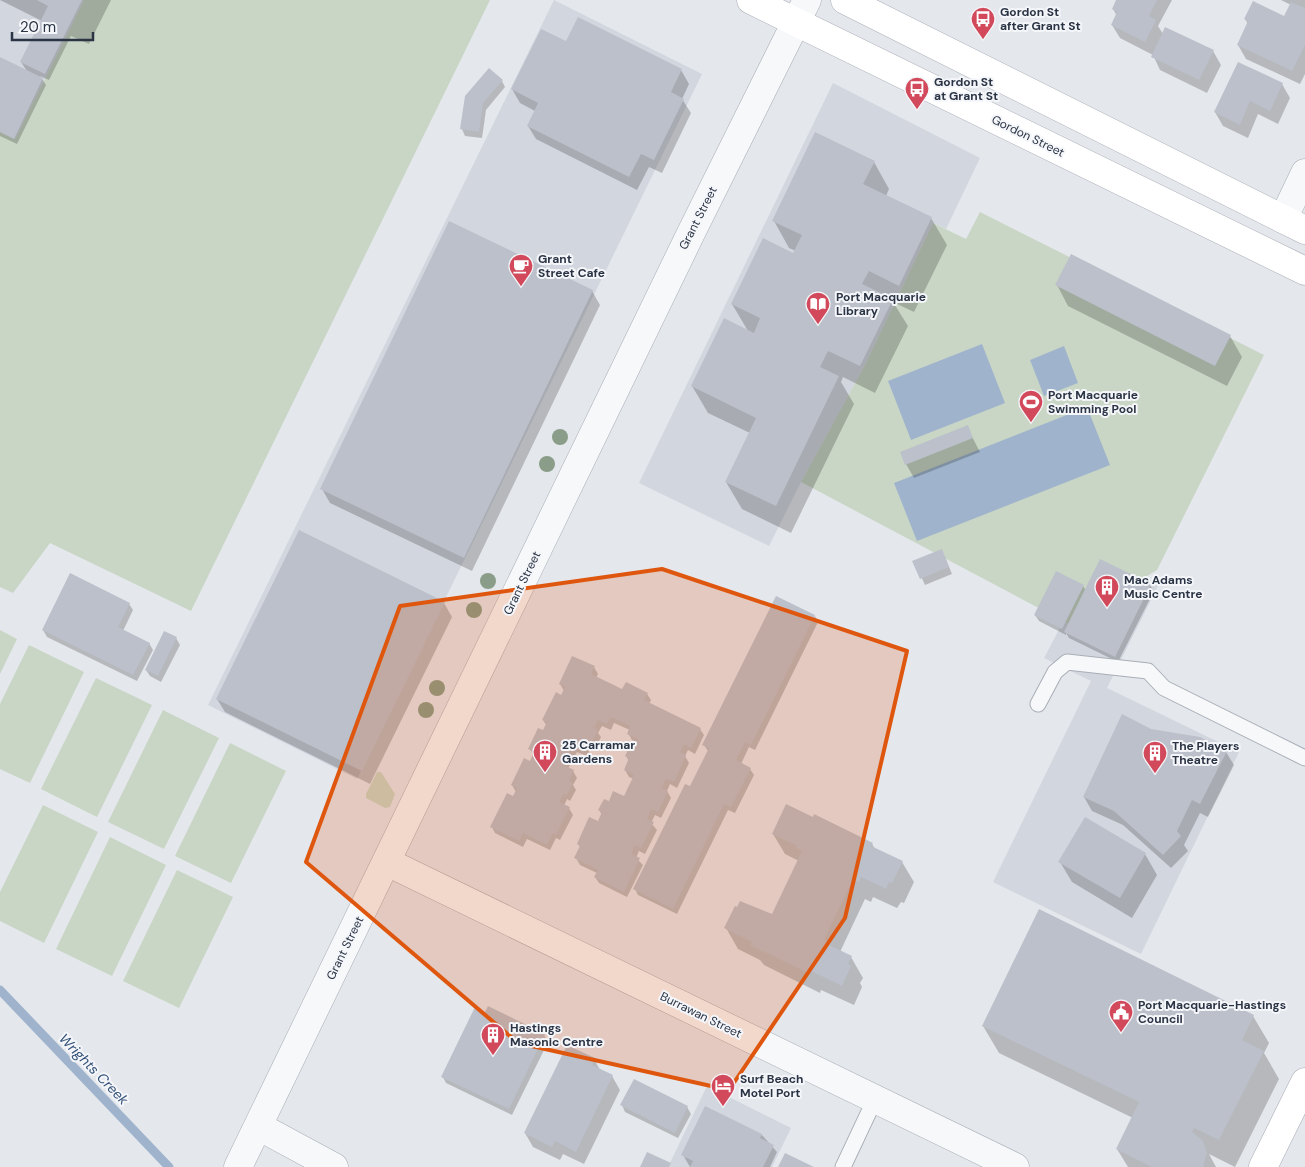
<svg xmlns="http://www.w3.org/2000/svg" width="1305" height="1167" font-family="'DM Sans',sans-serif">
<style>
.built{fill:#d2d6de}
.green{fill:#c9d6c5}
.water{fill:#9fb4cc}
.shadow{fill:#0003}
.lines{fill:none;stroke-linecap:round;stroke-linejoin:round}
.stream{stroke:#9fb4cc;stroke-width:9}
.building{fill:#bbc0ca}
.service-casing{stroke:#a9aeb7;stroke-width:17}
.minor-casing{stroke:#a9aeb7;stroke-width:29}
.secondary-casing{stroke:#a9aeb7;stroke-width:29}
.service{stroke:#f7f8fa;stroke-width:15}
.minor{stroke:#f7f8fa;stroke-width:28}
.secondary{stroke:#fff;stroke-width:28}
.tree{fill:#899d89}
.marked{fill:#df570f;fill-opacity:0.2;stroke:#df570f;stroke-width:4;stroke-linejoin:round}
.labels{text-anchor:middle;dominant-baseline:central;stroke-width:4;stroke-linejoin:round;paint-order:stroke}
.poi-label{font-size:12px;font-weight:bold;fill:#2b3445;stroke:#f4f6f9;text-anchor:start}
.street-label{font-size:12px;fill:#2b3445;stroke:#f4f6f9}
.water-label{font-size:14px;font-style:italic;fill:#34527a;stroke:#f4f6f9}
</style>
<rect width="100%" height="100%" fill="#e4e7ec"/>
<path class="built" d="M0 0H84L15 139 0 132Z
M554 0 702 74 357 779 208 705Z
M833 83 980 158 946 229 933 223 865 365 801 482 769 546 639 483Z
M1099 554 1159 584 1107 688 1239 752 1141 954 993 882 1091 681 1044 658Z
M707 1086 791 1128 772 1167H668Z"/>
<path class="green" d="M84 0H490L191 611 50 543 13 593 0 587V132L15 139Z
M980 212 1264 355 1157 570 1069 624 801 482 865 365 933 223 966 239Z
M0 630 17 639 0 674Z
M29 645 84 672 30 783 0 769V704Z
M96 678 152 705 97 817 41 789Z
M163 710 219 738 164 849 108 822Z
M230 743 286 771 231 883 175 856Z
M377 772H381L395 794 390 807 385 808 366 798V794Z
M43 805 98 832 44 943 0 921V892Z
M110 837 166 865 112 976 56 949Z
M177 870 233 897 179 1008 123 981Z"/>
<path class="water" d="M982 344 1005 403 911 440 888 381Z
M1064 346 1078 383 1044 396 1030 360Z
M1087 407 1110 465 917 541 894 483Z"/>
<path class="shadow" d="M0 0H111L89 44 71 36 49 80 40 76 46 85 17 144 0 136V58L27 71 21 62 42 21Z
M1118 0H1172L1158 26 1163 34 1213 51 1221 65 1207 93 1160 70 1153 55 1120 38 1112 25 1117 16 1113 9Z
M1281 0H1305V74L1300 84 1246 59 1238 45 1248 24 1245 19 1285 18 1291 5Z
M681 70 689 84 682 99 691 113 662 173 649 167 637 190 536 139 528 126 535 111 520 103 512 89Z
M502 81 505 87 486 110 482 138 465 136 462 129 466 97Z
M1282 84 1290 98 1278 124 1258 114 1248 138 1223 126 1215 112Z
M874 162 889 189 886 196 931 218 947 245 914 312 893 302 908 326 875 393 843 377 841 382 854 404 791 533 742 509 726 482 750 433 708 413 692 386 748 331 732 304 794 254 796 251 789 248 774 221Z
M1057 285 1230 336 1242 357 1227 386 1068 306Z
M592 291 600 305 472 571 330 503 322 489Z
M967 427 980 452 914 478 906 464Z
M945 557 952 574 925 585 914 561Z
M1150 585 1154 591 1118 662 1069 638 1066 633V635L1039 621 1035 615 1083 586 1086 591Z
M444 603 452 617 370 784 225 712 217 699Z
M129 604 133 610 123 631 149 643 153 650 137 681 47 637 43 630Z
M815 616 818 622 755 750 749 747 741 764 750 769 754 775 735 813 728 810 677 914 638 895 635 889 691 788 708 751 704 745Z
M176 638 180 645 161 682 150 676 146 670Z
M594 667 598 674 596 678 623 691 647 694 651 700 649 704 700 729 704 735 695 754 688 750 685 756 689 763 677 788 670 784 667 791 671 798 661 818 655 815 651 823 657 830 645 854 639 851 636 858 643 865 627 897 599 883 595 877 597 873 580 865 576 858 581 848 578 844 599 823 602 815 599 810 609 803 625 798 634 779 629 777 625 770 629 761 626 756 634 750 638 743 632 740 628 733 630 730 614 723 611 730 602 726 598 733 601 737 596 747 592 745 587 756 577 752 568 769 573 771 577 778 573 785 576 790 570 801 567 799 564 806 569 808 573 815 560 840 556 838 550 850 527 839 523 847 495 833 492 827 514 797 516 792 512 785 534 756 530 749 544 732 547 726 543 720 564 691 560 684Z
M1151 730 1226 752 1234 765 1208 817 1200 813 1184 845 1188 851 1171 868 1123 825 1092 811 1084 797Z
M773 834 872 844 875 849 902 862 914 882 904 903 901 902 897 908 873 897 871 902 865 899 840 952 851 957 863 978 860 983 862 987 854 1005 821 990 820 993 764 965 760 960 738 949 726 928 773 916 799 861 785 854Z
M1145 854 1157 875 1132 918 1072 882 1060 862Z
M1253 1016 1269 1043 1264 1053 1279 1079 1235 1167 1209 1154 1216 1167H1128L1117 1149 1133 1118 999 1053 983 1026Z
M544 1035 548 1042 512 1115 446 1083 443 1077Z
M594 1059 600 1070 612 1076 620 1090 584 1164 563 1154 560 1160 533 1147 525 1133Z
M622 1105 687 1107 691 1114 678 1138 625 1112Z
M762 1135 777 1152 770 1167H690L683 1155Z"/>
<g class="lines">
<path class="stream" d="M0 990 169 1167"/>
</g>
<path class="building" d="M37 0H82L45 74 20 62 48 6Z
M1116 0H1157L1149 16 1156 20 1145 42 1111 25 1117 12 1112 9Z
M1253 1 1284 16 1291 2 1305 8V45L1292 71 1237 45 1248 21 1244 19Z
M578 17 682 69 671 92 684 99 654 160 641 154 629 177 527 126 538 103 511 89 541 29 566 41Z
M1165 27 1214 50 1199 80 1151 57Z
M0 57 43 78 14 139 0 132Z
M1238 62 1283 83 1270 111 1250 101 1240 125 1214 112Z
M489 68 503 80 483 103 479 132 460 129 465 96Z
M815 132 875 161 863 184 932 217 899 286 869 271 862 284 893 299 860 366 828 351 820 367 839 376 776 506 725 482 756 418 691 386 724 318 754 333 760 318 731 304 763 238 793 253 802 235 772 221Z
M449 221 593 290 464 558 320 489Z
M1071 254 1231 335 1215 366 1055 285Z
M968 425 973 438 905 465 900 452Z
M299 530 445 602 362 771 216 699Z
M942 549 949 567 920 579 912 561Z
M1100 559 1151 584 1115 657 1064 632Z
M1056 571 1084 585 1062 629 1034 615Z
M70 573 130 603 118 627 150 643 133 675 42 630Z
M776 596 815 615 751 745 745 742 736 760 751 768 731 807 724 804 673 909 633 889 685 784 690 786 709 748 702 745Z
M164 631 177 637 158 676 145 670Z
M572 656 595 666 591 674 622 689 626 682 648 693 644 700 701 728 691 748 684 744 680 752 686 755 674 782 666 779 662 788 668 791 658 812 651 809 647 819 654 822 641 848 635 845 631 854 640 858 624 892 594 877 598 870 574 858 580 846 577 844 589 817 598 821 602 812 598 810 604 799 609 801 613 791 624 796 634 775 624 770 629 758 625 756 630 746 634 749 638 739 627 734 630 726 611 717 607 724 598 720 594 728 598 730 592 742 588 740 583 751 573 746 563 765 574 770 569 781 573 783 567 795 564 794 559 802 570 807 556 835 553 833 547 845 523 833 519 841 490 827 507 793 513 796 517 788 511 785 524 758 530 761 534 752 528 749 538 728 543 730 547 722 542 720 556 692 561 695 565 687 559 684Z
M1122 714 1151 729 1200 737 1227 751 1200 804 1192 800 1177 831 1181 836 1163 855 1114 811 1083 797Z
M786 804 813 817 814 814 873 843 871 846 903 861 892 883 889 882 886 889 861 877 859 882 853 879 824 940 831 942 829 945 852 956 848 964 851 966 842 986 809 970 808 973 750 945 752 942 724 928 735 906 737 907 740 901 772 914 802 851 796 848 797 846 772 834Z
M1085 817 1146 853 1120 898 1058 862Z
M1039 909 1254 1015 1242 1040 1264 1051 1219 1140 1194 1128 1192 1132 1203 1141 1207 1153 1203 1167H1152L1116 1149 1139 1102 982 1026Z
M488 1006 545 1034 509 1109 441 1077 475 1007 485 1012Z
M567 1045 595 1058 592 1065 613 1075 576 1152 555 1141 552 1147 524 1133Z
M634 1079 688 1106 675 1133 620 1105Z
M705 1106 762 1134 760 1138 774 1145 763 1167H690L693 1161 681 1155Z
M647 1152 671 1163 669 1167H640Z
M785 1153 814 1167H778Z"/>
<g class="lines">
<defs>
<path id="service" d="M1038 704 1055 672 1067 662 1148 671 1164 688 1305 758
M843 1167 875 1099"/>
<path id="minor" d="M1283 219 1305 173
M387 862 1015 1167
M258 1126 334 1167
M238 1167 691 233 807 0"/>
<path id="secondary" d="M751 0 1305 271
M845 0 1305 230
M1263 1167 1305 1082"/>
</defs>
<use href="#service" class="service-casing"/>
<use href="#minor" class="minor-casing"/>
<use href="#secondary" class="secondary-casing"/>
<use href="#service" class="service"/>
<use href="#minor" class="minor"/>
<use href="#secondary" class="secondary"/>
</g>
<g class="tree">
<circle cx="560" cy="437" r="8"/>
<circle cx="547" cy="464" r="8"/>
<circle cx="488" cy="581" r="8"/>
<circle cx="474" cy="610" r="8"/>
<circle cx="437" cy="688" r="8"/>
<circle cx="426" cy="710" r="8"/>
</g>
<path class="marked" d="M662 569 907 651 845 918 729 1090 518 1043 306 862 400 606Z"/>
<defs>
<symbol id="bus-pin" viewBox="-11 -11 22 30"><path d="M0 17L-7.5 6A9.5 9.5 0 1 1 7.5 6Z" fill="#d1495b" stroke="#f4f6f9"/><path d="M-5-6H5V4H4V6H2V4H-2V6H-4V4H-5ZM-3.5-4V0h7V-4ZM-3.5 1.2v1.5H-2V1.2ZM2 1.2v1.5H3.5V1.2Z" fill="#fff"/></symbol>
<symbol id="cafe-pin" viewBox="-11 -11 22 30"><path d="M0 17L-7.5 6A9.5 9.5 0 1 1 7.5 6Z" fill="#d1495b" stroke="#f4f6f9"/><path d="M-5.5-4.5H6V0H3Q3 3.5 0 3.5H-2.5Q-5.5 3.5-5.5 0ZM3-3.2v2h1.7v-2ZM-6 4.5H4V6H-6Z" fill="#fff"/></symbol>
<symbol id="library-pin" viewBox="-11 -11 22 30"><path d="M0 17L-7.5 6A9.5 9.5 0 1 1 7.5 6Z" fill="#d1495b" stroke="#f4f6f9"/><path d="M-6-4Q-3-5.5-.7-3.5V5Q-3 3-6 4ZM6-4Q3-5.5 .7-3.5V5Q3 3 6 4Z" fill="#fff"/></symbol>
<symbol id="stadium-pin" viewBox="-11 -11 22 30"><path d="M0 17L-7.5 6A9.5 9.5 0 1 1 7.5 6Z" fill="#d1495b" stroke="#f4f6f9"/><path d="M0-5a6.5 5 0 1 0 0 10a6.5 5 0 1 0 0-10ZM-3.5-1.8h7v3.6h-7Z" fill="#fff"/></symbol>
<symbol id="building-pin" viewBox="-11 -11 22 30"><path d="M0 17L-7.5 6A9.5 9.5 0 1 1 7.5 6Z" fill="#d1495b" stroke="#f4f6f9"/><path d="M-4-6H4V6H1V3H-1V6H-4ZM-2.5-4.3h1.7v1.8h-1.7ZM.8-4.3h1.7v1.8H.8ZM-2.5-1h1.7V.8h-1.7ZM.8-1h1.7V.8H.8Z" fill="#fff"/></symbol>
<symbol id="civic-pin" viewBox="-11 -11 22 30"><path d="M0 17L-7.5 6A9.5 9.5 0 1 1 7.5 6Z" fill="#d1495b" stroke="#f4f6f9"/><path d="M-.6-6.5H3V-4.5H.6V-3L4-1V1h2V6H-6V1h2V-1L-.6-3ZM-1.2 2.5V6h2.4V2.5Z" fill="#fff"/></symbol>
<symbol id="hotel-pin" viewBox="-11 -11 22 30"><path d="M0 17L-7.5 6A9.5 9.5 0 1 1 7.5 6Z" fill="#d1495b" stroke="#f4f6f9"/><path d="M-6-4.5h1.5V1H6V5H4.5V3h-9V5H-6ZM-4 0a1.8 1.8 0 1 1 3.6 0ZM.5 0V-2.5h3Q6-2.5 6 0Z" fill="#fff"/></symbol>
</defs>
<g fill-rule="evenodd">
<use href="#bus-pin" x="969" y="5" width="28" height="38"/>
<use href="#bus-pin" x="903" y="75" width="28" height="38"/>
<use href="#cafe-pin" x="507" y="252" width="28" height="38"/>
<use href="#library-pin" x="804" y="290" width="28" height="38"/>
<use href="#stadium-pin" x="1017" y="388" width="28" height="38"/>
<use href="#building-pin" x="1093" y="573" width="28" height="38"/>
<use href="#building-pin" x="531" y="738" width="28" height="38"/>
<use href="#building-pin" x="1141" y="739" width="28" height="38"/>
<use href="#civic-pin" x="1107" y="998" width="28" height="38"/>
<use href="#building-pin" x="479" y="1021" width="28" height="38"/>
<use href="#hotel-pin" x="709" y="1072" width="28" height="38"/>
</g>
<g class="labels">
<g class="poi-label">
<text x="1000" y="12">Gordon St<tspan x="1000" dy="14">after Grant St</tspan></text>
<text x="934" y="82">Gordon St<tspan x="934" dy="14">at Grant St</tspan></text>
<text x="538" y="259">Grant<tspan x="538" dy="14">Street Cafe</tspan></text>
<text x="836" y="297">Port Macquarie<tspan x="836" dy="14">Library</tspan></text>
<text x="1048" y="395">Port Macquarie<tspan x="1048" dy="14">Swimming Pool</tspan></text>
<text x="1124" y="580">Mac Adams<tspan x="1124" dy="14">Music Centre</tspan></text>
<text x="562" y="745">25 Carramar<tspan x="562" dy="14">Gardens</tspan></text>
<text x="1172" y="746">The Players<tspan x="1172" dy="14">Theatre</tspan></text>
<text x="1138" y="1005">Port Macquarie-Hastings<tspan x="1138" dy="14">Council</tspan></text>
<text x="510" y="1028">Hastings<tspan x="510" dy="14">Masonic Centre</tspan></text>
<text x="740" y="1079">Surf Beach<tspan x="740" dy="14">Motel Port</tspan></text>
</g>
<g class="street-label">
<text transform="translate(1028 136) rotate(26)">Gordon Street</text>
<text transform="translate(698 218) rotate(-63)">Grant Street</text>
<text transform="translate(522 583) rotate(-64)">Grant Street</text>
<text transform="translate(345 948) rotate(-64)">Grant Street</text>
<text transform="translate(701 1015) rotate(26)">Burrawan Street</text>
</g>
<g class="water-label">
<text transform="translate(94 1069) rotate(46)">Wrights Creek</text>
</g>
</g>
<path d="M12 32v8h81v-8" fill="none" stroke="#2b3445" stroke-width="2.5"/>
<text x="20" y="32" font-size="15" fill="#2b3445" stroke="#f4f6f9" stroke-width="4" paint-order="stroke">20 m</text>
</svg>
